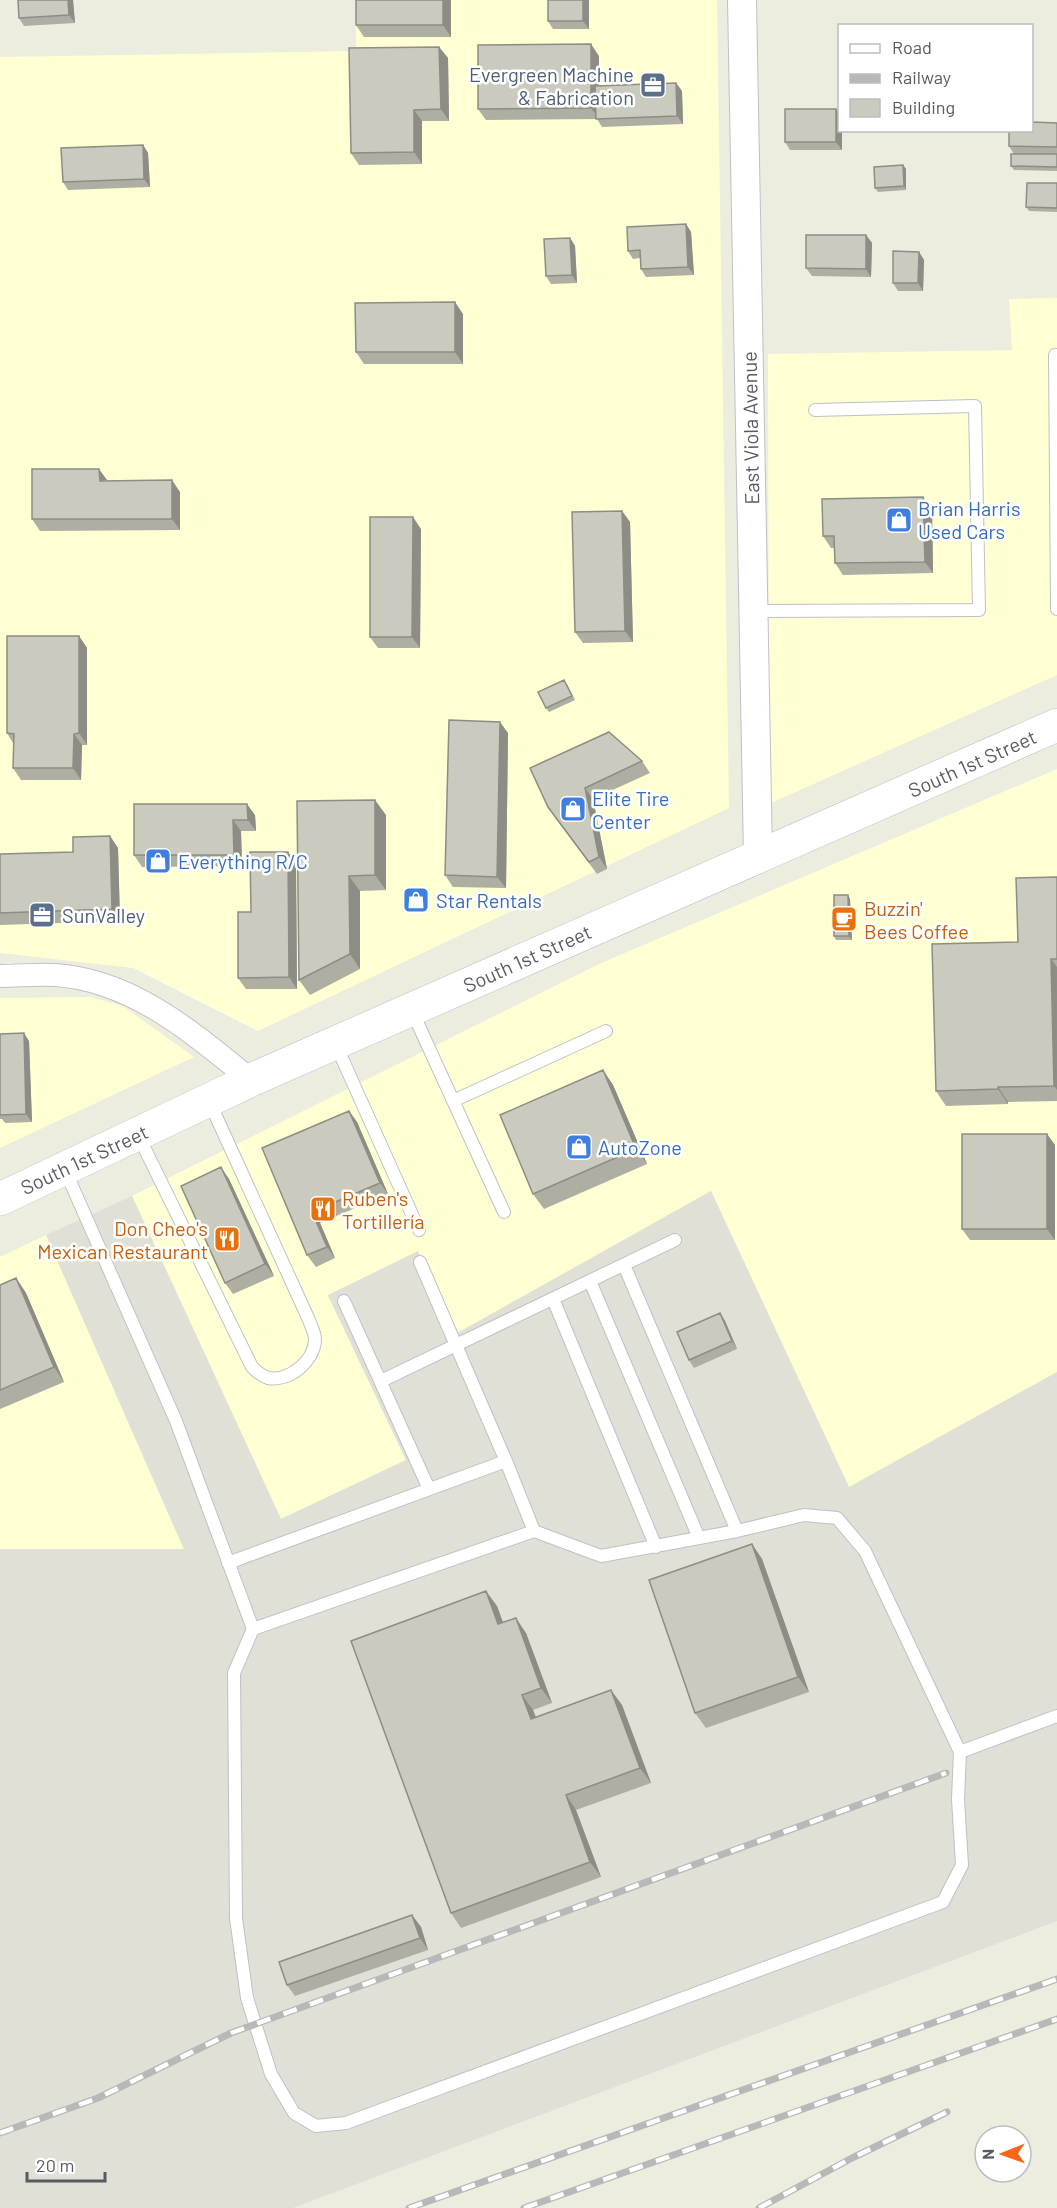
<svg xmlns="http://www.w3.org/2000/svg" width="1057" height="2208" font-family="Barlow,sans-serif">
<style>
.commercial{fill:#feffd3}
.industrial{fill:#e0e0d7}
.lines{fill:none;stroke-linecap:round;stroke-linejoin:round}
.service-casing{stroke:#bfc0c8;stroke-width:14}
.minor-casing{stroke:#bfc0c8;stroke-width:24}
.tertiary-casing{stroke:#bfc0c8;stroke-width:30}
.secondary-casing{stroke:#bfc1ca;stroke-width:34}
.service{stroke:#fff;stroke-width:12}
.minor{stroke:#fff;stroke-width:22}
.tertiary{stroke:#fff;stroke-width:28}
.secondary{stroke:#fff;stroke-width:33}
.rail-casing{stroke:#b8b8b9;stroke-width:7}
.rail{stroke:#fff;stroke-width:4.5;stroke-dasharray:14;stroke-linecap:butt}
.wall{fill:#aeaea3}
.shaded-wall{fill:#8d8d85}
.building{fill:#cacabe;stroke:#8d8d85;stroke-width:1.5}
.labels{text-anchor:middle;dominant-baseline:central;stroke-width:5;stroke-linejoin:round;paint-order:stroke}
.service-label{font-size:20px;fill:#4e5e75;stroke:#fff;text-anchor:end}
.street-label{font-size:20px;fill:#585a62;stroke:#fff}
.shop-label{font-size:20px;fill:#366cbe;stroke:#fff;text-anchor:start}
.food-label{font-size:20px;fill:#c56008;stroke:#fff;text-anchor:start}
</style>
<rect width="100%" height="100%" fill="#ededdf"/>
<path class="commercial" d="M356 0H717L729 808 258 1031 133 968 0 953V57L356 51Z
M1057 298V675L769 804 768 354 1012 350 1009 299Z
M1057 769V1372L849 1487 711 1191 455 1334 328 1296 406 1460 281 1519 132 1196 601 963Z
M90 997 123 1006 194 1057 0 1148V998Z
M46 1235 184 1550 0 1549V1257Z"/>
<path class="industrial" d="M711 1191 849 1487 1057 1372V1921L293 2208H0V1549H184L46 1235 132 1196 281 1519 406 1460 328 1295 418 1251 456 1334Z"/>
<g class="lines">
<defs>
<path id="service" d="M1057 355H1055L1057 609
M754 611 979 610 975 406 815 410
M412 1011 504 1212
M336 1045 419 1230
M453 1101 606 1031
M138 1135 252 1367C256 1371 262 1376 268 1378 289 1382 315 1361 315 1339 315 1333 311 1326 309 1320L209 1101
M65 1170 176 1421 253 1629 234 1673 236 1918 247 1998 271 2074 294 2113 316 2126 346 2123 943 1902 962 1865 958 1799 960 1752 1057 1716
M420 1262 506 1461 534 1531
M624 1265 737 1531
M590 1281 699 1538
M553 1299 656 1547
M344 1301 429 1489
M381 1381 675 1240
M228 1563 506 1461
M253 1629 534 1531 601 1556 737 1531 804 1515 837 1518 865 1551 960 1752"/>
<path id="minor" d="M0 976C18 976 37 974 55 975 133 980 194 1034 251 1080"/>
<path id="tertiary" d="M742 0 758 856"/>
<path id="secondary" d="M0 1199 251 1080 1057 725"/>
</defs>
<use href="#service" class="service-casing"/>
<use href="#minor" class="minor-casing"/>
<use href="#tertiary" class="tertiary-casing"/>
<use href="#secondary" class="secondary-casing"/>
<use href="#service" class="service"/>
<use href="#minor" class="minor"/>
<use href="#tertiary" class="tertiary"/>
<use href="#secondary" class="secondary"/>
<defs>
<path id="rail" d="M0 2133 98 2098 231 2033 946 1773
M409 2208 1057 1979
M524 2208 1057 2019
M759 2208 852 2158 947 2112"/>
</defs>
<use href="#rail" class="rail-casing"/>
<use href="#rail" class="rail"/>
</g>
<path class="wall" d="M18 0H73L75 23 24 26 19 18Z
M356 0H451V37H364L356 25Z
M589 0V29H553L548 21Z
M439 47 448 58 449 121H422V164L359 165 351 153Z
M599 56V86L676 83 682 91 683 124 602 127 597 119 486 120 478 109Z
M836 109 840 114V130H842V150H790L785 142Z
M1057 123V171L1014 170 1011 166 1014 154 1009 146Z
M143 145 148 153 150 187 68 190 63 182Z
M903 165 906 169V190L878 192 875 188Z
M1057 183V212L1029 211 1026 207Z
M686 224 691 232 694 275 646 277 641 269 640 258 633 259 628 251Z
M866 235 872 243 871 277 812 276 806 268Z
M570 238 575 246 577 283 551 284 546 276Z
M919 252 924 260 923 291H898L893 283Z
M463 314V364H364L356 352Z
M107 481 180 492V530L40 531 32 519Z
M932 509 933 573 843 575 835 563 834 548H831L823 536Z
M622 511 630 522 633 642 583 643 575 632Z
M421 529 420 648H378L370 637Z
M79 636 87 648V745H82L81 780H21L13 768V743L7 733Z
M567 684 575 700 549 712 546 708Z
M508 733 506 888 453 887 445 875Z
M642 761 650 773 593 799 607 869 597 874 556 819 530 768Z
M297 801 386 815V890L360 891V969L310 995 299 980Z
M134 804 255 815 256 831H241L242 866 142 867 134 855Z
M110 836 118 848 120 921 0 925V854L73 852Z
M288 852 296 864 297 989H246L238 978 251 912Z
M1057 877V1101L1008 1102V1104L946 1106 936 1091 1018 942Z
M848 895 850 899 852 940H836L834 936Z
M0 1034 29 1041 32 1122 5 1123 2 1119H0Z
M603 1070 613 1085 647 1164 544 1209 533 1194Z
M349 1111 357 1122 388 1194 320 1223 335 1258 316 1267 307 1255 262 1148Z
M1047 1134 1055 1145V1240H970L962 1229Z
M229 1179 274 1276 233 1294 225 1283Z
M16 1278 26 1293 64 1382 0 1409V1285Z
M720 1313 725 1321 737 1349 694 1368 689 1360Z
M752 1544 762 1559 809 1692 706 1728 695 1713Z
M497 1606 503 1623 526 1633 552 1703 533 1710 536 1717 622 1705 651 1783 576 1810 601 1877 461 1928 451 1913Z
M412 1915 421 1927 428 1950 295 1996 287 1985Z"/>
<path class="shaded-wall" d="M68 0H73L75 23 69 15Z
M443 0H451V37L443 25Z
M583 0H589V29L583 21Z
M591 44 599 56V119L591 108Z
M439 47 448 58 449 121 441 109Z
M676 83 682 91 683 124 677 116Z
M836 109 840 114V130H842V150L836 142Z
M414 110 422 121V164L414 152Z
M143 145 148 153 150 187 144 179Z
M903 165 906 169V190L904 186Z
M686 224 691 232 694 275 688 267Z
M866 235 872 243 871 277 866 269Z
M570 238 575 246 577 283 572 275Z
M919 252 924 260 923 291 918 283Z
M455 302 463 314V364L455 352Z
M99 469 107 480 100 481Z
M172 480 180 492V530L172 519Z
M923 497 932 509 933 573 925 562Z
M622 511 630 522 633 642 625 631Z
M413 517 421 529 420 648 412 637Z
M79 636 87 648V745L79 733Z
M500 722 508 733 506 888 497 877Z
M74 734 82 745 81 780 73 768Z
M585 788 593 799 607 869 599 857Z
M375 800 386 815V890L375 875Z
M247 804 255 815 256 831 248 820Z
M233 820 241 831 242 866 234 855Z
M110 836 118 848 120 921 112 909Z
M288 852 296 864 297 989 289 977Z
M349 876 360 891V969L350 954Z
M848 895 850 899 852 940 849 936Z
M1051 959 1057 967V1090L1054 1086Z
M24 1033 29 1041 32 1122 26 1114Z
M603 1070 613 1085 647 1164 636 1149Z
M998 1087 1008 1102V1104L998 1089Z
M349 1111 357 1122 388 1194 380 1183Z
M1047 1134 1055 1145V1240L1047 1229Z
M221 1167 229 1179 274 1276 265 1264Z
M312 1212 320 1223 335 1258 327 1247Z
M16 1278 26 1293 64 1382 54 1367Z
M720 1313 725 1321 737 1349 732 1341Z
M752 1544 762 1559 809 1692 798 1677Z
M486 1591 497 1606 509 1639 498 1624Z
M516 1618 526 1633 552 1703 541 1688Z
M611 1690 622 1705 651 1783 640 1768Z
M522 1695 533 1710 542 1734 531 1719Z
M566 1795 576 1810 601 1877 590 1862Z
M412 1915 421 1927 428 1950 420 1938Z"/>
<path class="building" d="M18 0H68L69 15 19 18Z
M356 0H443V25H356Z
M548 0H583V21H548Z
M591 44V108L478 109V45Z
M439 47 441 109 414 110V152L351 153 349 48Z
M676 83 677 116 596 119 595 86Z
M785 109H836V142H785Z
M1032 122 1057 123V147L1009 146V130H1032Z
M143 145 144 179 63 182 61 148Z
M1011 154H1057V167L1011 166Z
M903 165 904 186 875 188 874 167Z
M1027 183H1057V208L1026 207Z
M686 224 688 267 641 269 640 250 628 251 627 227Z
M806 235H866V269L806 268Z
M570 238 572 275 546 276 544 239Z
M893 251 919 252 918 283H893Z
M455 302V352H356L355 303Z
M32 469H99L100 481 172 480V519H32Z
M923 497 925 562 835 563 834 536H823L822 499Z
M622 511 625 631 575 632 572 512Z
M370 517H413L412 637H370Z
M7 636H79V733L74 734 73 768H13L14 734 7 733Z
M564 680 572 696 546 708 538 692Z
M449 720 500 722 497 877 445 875Z
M609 732 642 761 585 788 599 857 589 862 548 807 530 768Z
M375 800V875L349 876 350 954 299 980 297 801Z
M134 804H247L248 820H233L234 855H134Z
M110 836 112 909 0 913V854L73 852V837Z
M250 852H288L289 977 238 978V912H251Z
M1057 877V959H1051L1054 1086 998 1087V1089L936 1091 932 944 1018 942 1016 878Z
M834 895H848L849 936H834Z
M24 1033 26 1114 0 1115V1034Z
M603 1070 636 1149 533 1194 500 1115Z
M349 1111 380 1183 312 1212 327 1247 307 1255 262 1148Z
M962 1134H1047V1229H962Z
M221 1167 265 1264 225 1283 181 1186Z
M16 1278 54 1367 0 1390V1285Z
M720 1313 732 1341 689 1360 677 1332Z
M752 1544 798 1677 695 1713 649 1580Z
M486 1591 498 1624 516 1618 541 1688 522 1695 531 1719 611 1690 640 1768 566 1795 590 1862 451 1913 351 1641Z
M412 1915 420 1938 287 1985 279 1962Z"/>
<defs>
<symbol id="office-square" viewBox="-11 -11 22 22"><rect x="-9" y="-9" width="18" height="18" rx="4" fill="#5c6f8a" stroke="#fff"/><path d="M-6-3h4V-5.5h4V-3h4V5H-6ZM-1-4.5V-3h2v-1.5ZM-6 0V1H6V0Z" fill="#fff"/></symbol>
<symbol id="shop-square" viewBox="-11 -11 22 22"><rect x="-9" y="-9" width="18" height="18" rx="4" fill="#3f7fe0" stroke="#fff"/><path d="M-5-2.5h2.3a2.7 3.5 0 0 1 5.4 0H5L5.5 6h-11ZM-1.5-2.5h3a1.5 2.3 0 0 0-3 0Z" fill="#fff"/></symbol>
<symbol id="cafe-square" viewBox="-11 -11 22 22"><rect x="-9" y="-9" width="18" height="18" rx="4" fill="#e8710a" stroke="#fff"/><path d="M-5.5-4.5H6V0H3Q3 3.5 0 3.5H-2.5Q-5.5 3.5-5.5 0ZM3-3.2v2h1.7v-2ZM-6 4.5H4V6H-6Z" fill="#fff"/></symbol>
<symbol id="restaurant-square" viewBox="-11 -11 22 22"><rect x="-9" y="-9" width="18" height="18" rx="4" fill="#e8710a" stroke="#fff"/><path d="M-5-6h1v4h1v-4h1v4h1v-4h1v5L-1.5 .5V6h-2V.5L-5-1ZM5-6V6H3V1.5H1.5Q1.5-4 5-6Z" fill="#fff"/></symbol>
</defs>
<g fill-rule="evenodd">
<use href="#office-square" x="638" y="70" width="30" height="30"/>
<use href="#shop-square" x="884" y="505" width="30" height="30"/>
<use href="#shop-square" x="558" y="794" width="30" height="30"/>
<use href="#shop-square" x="143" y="846" width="30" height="30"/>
<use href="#shop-square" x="401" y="885" width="30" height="30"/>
<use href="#office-square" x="27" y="900" width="30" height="30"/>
<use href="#cafe-square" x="829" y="904" width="30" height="30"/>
<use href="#shop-square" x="564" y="1132" width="30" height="30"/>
<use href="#restaurant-square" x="308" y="1194" width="30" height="30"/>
<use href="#restaurant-square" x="212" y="1224" width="30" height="30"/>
</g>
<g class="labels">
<g class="service-label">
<text x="634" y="74">Evergreen Machine<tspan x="634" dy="23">&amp; Fabrication</tspan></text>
<text x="62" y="915" text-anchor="start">SunValley</text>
</g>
<g class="street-label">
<text transform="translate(750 428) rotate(-91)">East Viola Avenue</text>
<text transform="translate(972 763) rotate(-24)">South 1st Street</text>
<text transform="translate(527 958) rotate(-24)">South 1st Street</text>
<text transform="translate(84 1159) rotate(-25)">South 1st Street</text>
</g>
<g class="shop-label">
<text x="918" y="508">Brian Harris<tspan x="918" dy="23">Used Cars</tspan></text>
<text x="592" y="798">Elite Tire<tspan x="592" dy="23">Center</tspan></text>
<text x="178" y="861">Everything R/C</text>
<text x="436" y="900">Star Rentals</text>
<text x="598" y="1147">AutoZone</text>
</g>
<g class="food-label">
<text x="864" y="908">Buzzin'<tspan x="864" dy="23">Bees Coffee</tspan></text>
<text x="342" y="1198">Ruben's<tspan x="342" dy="23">Tortillería</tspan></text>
<text x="208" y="1228" text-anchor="end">Don Cheo's<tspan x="208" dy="23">Mexican Restaurant</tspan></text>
</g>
</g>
<rect x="838" y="24" width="195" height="108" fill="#ffffff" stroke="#bcbdc0" stroke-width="1.5"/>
<rect x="850" y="44" width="30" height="9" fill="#ffffff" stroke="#bcbdc0" stroke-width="1.5"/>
<text x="892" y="54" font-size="18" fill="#585a62">Road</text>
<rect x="850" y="74" width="30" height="9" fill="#b8b8b9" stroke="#bcbdc0" stroke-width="1.5"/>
<text x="892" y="84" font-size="18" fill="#585a62">Railway</text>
<rect x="850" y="99" width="30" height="18" fill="#cacabe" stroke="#bcbdc0" stroke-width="1.5"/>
<text x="892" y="114" font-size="18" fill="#585a62">Building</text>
<g transform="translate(1003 2154) rotate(269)"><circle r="28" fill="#ffffff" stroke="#bcbdc0" stroke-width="1.5"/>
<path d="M0-4.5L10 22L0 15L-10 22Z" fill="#fa6519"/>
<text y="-9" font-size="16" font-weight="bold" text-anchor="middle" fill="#585a62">N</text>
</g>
<path d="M27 2172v9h78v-9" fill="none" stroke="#585a62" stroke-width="3"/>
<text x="36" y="2172" font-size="18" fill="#585a62" stroke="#ffffff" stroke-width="4.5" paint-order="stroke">20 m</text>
</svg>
